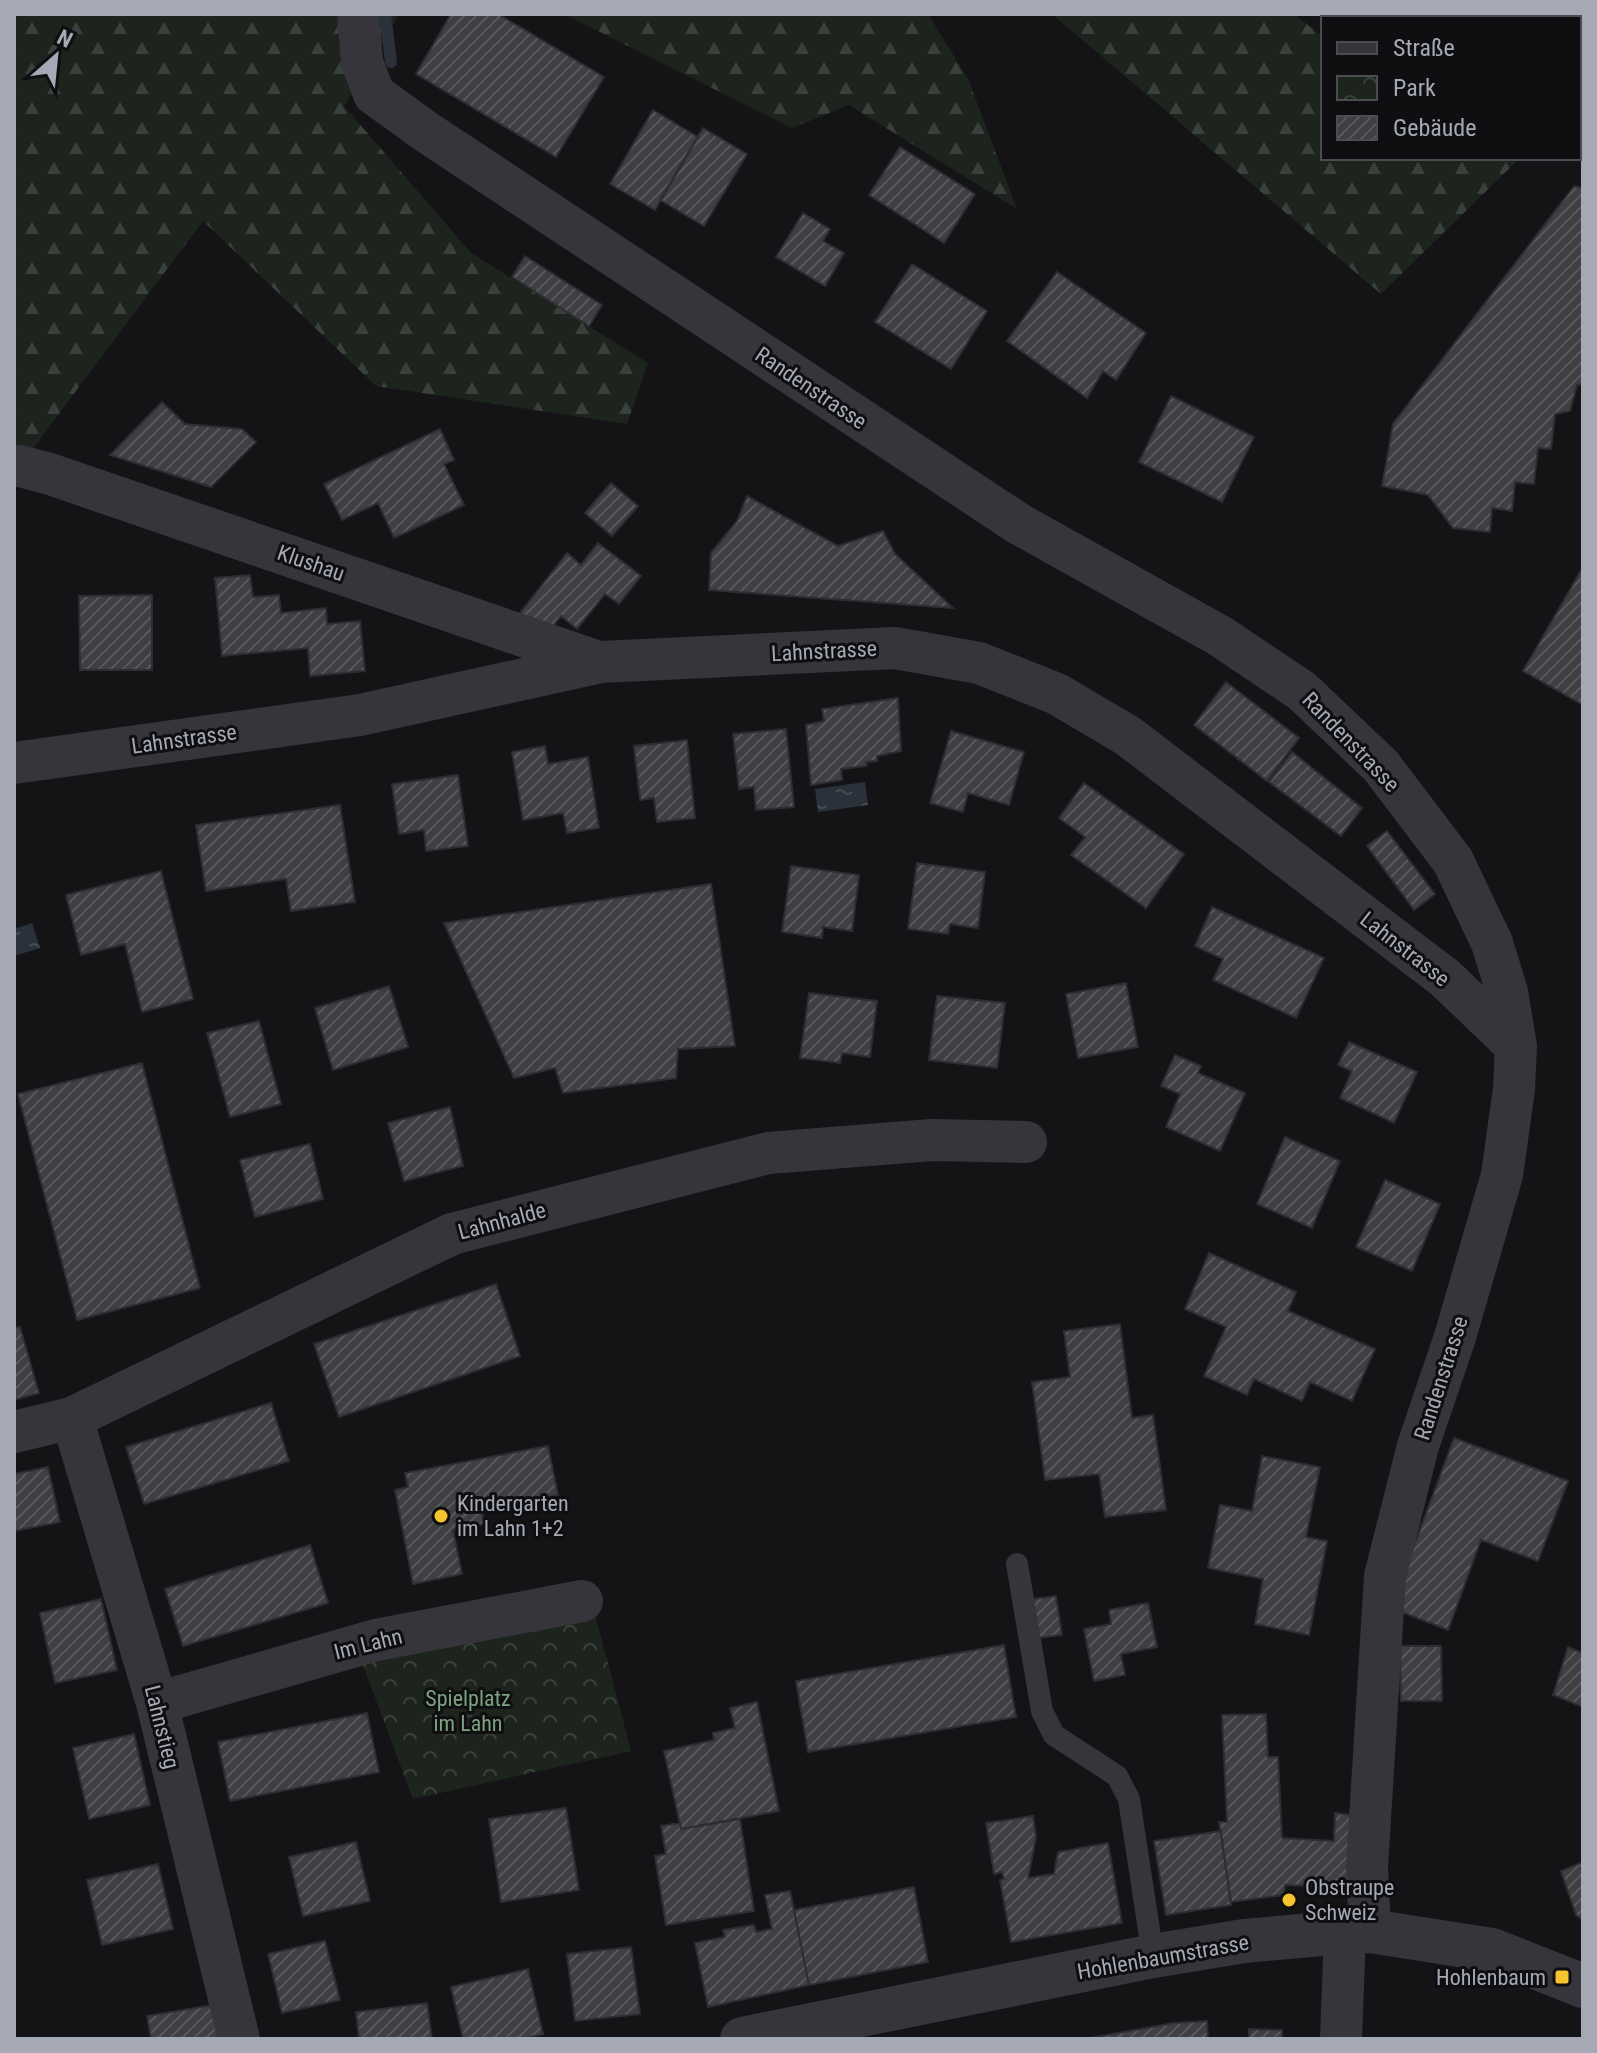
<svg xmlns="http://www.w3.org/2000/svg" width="1597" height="2053" font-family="'Roboto Condensed',sans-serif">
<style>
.forest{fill:url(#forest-firs)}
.park{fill:url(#park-crowns)}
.water{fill:url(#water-ripples)}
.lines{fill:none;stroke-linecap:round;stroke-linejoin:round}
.stream{stroke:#2a313a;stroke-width:12}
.building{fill:url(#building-hatch);stroke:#2e2e32;stroke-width:2}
.service{stroke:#35353b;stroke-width:22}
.minor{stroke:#35353b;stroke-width:42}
.tertiary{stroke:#35353b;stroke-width:44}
.poi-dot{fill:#f6c42c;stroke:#0f0f11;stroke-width:3}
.labels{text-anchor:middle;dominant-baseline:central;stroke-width:6;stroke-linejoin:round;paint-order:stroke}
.street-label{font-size:22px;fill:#a5a9b6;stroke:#0f0f11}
.poi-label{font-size:22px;fill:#a5a9b6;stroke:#0f0f11;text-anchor:start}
.park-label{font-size:22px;fill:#7ca281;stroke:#0f0f11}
</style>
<defs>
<pattern id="forest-firs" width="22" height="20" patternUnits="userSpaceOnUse" patternTransform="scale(2)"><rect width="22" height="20" fill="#1c241d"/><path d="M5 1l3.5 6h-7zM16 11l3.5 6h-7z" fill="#3a413c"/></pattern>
<pattern id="park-crowns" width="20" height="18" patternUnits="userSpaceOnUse" patternTransform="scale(2)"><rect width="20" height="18" fill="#1c241d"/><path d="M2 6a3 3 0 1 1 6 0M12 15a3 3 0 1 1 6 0" fill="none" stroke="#3a413c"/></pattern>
<pattern id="water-ripples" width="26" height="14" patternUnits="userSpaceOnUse" patternTransform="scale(2)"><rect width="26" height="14" fill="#2a313a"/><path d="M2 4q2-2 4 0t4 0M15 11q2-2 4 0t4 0" fill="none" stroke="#464c54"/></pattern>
<pattern id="building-hatch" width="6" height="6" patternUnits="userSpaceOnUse" patternTransform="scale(2)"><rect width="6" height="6" fill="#3e3e43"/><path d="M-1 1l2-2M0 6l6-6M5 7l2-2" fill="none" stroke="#57575c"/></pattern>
</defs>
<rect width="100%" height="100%" fill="#141416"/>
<path class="forest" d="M14 14H399L344 106 471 253 648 363 627 424 376 386 203 221 20 466H14Z
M564 14H928L968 79 1017 209 849 105 792 128Z
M1052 14H1294L1323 37V158H1520L1381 294Z"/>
<path class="park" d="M594 1610 631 1751 413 1799 360 1657Z"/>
<path class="water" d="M865 782 868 805 818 812 815 789Z
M32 923 40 948 14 956V929Z"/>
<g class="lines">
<path class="stream" d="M385 14 391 62"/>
</g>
<path class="building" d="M451 14H498L604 77 556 157 416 74Z
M653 110 698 137 655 210 610 184Z
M703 128 747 154 704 226 660 200Z
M900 147 975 194 944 243 869 195Z
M1574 186 1583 188V384L1577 385 1570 411 1555 414 1551 449 1538 448 1534 484 1515 482 1512 511 1492 508 1490 532 1453 528 1428 495 1382 486 1393 424Z
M803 213 830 229 823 241 844 253 825 286 776 257Z
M525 256 602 305 589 326 512 277Z
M912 264 987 311 951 369 875 322Z
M1057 272 1146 333 1116 380 1103 371 1087 398 1007 341Z
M1171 396 1254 437 1222 502 1139 462Z
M162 402 185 424 242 429 256 442 211 487 110 455Z
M440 429 454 460 444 464 464 505 394 538 378 503 342 520 324 484Z
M611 483 638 506 612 536 585 513Z
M747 496 838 546 883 531 895 554 953 608 709 590 711 553 737 521Z
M598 543 641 576 619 604 605 594 577 629 561 616 547 634 520 613 567 553 581 565Z
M1583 567V705L1523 671Z
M250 575 253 597 279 595 281 613 326 608 327 624 360 621 365 671 310 676 308 648 222 656 215 578Z
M152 595V670H80L79 596Z
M1226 682 1299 738 1267 781 1194 725Z
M898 698 901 751 877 756V761L866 762 867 766 841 769 842 780 811 785 806 725 824 721 822 709Z
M786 729 794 807 756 810 754 787 739 789 733 734Z
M951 731 1024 752 1009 805 968 793 963 812 930 803Z
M687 740 695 818 657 822 654 798 640 800 634 746Z
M545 746 548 764 588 757 599 828 567 833 563 813 523 820 512 752Z
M1292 752 1362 808 1341 836 1269 782Z
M458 775 468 846 426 851 424 830 399 834 392 784Z
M1084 783 1184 854 1146 908 1071 855 1085 837 1059 818Z
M340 805 355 902 291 911 286 879 206 891 196 825Z
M1387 831 1435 894 1414 910 1367 846Z
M917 863 985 872 978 928 950 924 948 934 908 929Z
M791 866 859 875 852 931 823 927 822 938 782 932Z
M161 871 193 999 142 1012 125 944 81 955 66 895Z
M711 884 735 1046 678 1049 676 1078 563 1093 555 1068 514 1078 444 923Z
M1212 907 1324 958 1296 1018 1213 980 1223 959 1195 946Z
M1126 983 1138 1047 1078 1058 1066 994Z
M389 986 408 1047 333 1070 315 1008Z
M809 993 877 1001 870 1057 842 1053 840 1063 800 1058Z
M937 996 1005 1003 997 1068 929 1060Z
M259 1021 281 1104 230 1117 207 1033Z
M1349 1042 1417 1072 1394 1123 1340 1098 1352 1071 1338 1065Z
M1175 1055 1201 1066 1198 1073 1245 1093 1220 1151 1166 1127 1180 1094 1161 1086Z
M142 1063 200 1288 77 1320 18 1094Z
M450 1107 463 1166 404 1181 388 1123Z
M1285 1137 1340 1161 1312 1228 1257 1204Z
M310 1144 323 1199 255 1217 240 1160Z
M1385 1180 1440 1204 1412 1271 1356 1247Z
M1209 1253 1296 1292 1288 1311 1375 1349 1352 1401 1310 1382 1302 1401 1254 1379 1247 1395 1204 1376 1226 1327 1185 1309Z
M496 1284 520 1356 339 1417 314 1344Z
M1120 1324 1132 1418 1153 1415 1166 1510 1105 1517 1099 1474 1045 1480 1032 1382 1070 1377 1064 1331Z
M20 1327 39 1393 14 1400V1328Z
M271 1403 289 1461 144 1504 126 1447Z
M1454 1438 1568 1481 1538 1561 1481 1540 1448 1630 1391 1608Z
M548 1446 558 1495 481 1509 485 1524 453 1530 462 1574 413 1584 395 1490 408 1487 405 1473Z
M1262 1456 1320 1467 1306 1537 1327 1541 1309 1635 1255 1624 1263 1579 1208 1568 1220 1505 1252 1511Z
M48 1467 60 1522 14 1531V1474Z
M310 1545 328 1603 183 1646 165 1589Z
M1056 1596 1062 1635 1037 1638 1032 1599Z
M101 1599 117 1670 55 1683 40 1613Z
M1148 1603 1157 1647 1121 1654 1125 1675 1094 1681 1084 1629 1111 1624 1109 1610Z
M1004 1645 1016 1717 808 1752 796 1681Z
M1400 1646H1441L1442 1701H1401Z
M1568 1647 1582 1653 1583 1651V1707L1553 1695Z
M757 1702 779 1811 681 1829 664 1751 714 1740 713 1733 735 1728 730 1708Z
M367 1713 379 1772 230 1801 218 1742Z
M1266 1714 1268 1757H1278L1282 1838 1334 1841 1335 1813 1352 1815 1350 1888 1285 1885 1284 1895 1231 1902 1219 1822H1227L1222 1715Z
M134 1734 150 1805 89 1819 73 1748Z
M566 1808 579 1890 501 1902 489 1819Z
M1033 1816 1036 1837 1028 1878 1054 1874 1058 1852 1108 1843 1122 1923 1011 1942 1000 1880 1004 1879 1002 1872 994 1874 986 1823Z
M740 1819 754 1911 666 1925 655 1856 666 1854 661 1826 680 1823 681 1829Z
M1221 1831 1231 1905 1166 1915 1154 1841Z
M356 1842 370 1901 303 1916 289 1857Z
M1583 1862V1920L1576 1915 1561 1871Z
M158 1864 173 1929 102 1945 87 1880Z
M914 1887 928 1962 809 1985 794 1910Z
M790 1891 809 1985 708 2007 695 1943 725 1937 723 1930 754 1925 756 1932 772 1929 765 1895Z
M325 1941 340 2000 282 2013 268 1954Z
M631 1947 640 2014 575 2021 567 1954Z
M528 1969 543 2034 522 2039H463L451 1987Z
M427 2003 432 2039H359L356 2012Z
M213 2005 219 2039H151L147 2016Z
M1207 2021 1208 2039H1084L1174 2023Z
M1249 2029 1282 2030V2039H1249Z"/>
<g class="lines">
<path class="service" d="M1017 1564 1042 1711 1054 1735 1117 1776 1129 1799 1153 1956"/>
<path class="minor" d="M358 14 362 62 374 94 425 131 1019 524 1220 636 1302 691 1381 766 1453 861 1492 943 1507 992 1516 1046 1514 1089 1502 1175 1455 1337 1418 1446 1385 1576 1367 1867 1370 1931
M20 466 50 474 599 662
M14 763 360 715 601 662 895 648 979 663 1057 694 1128 736 1445 978 1516 1046
M72 1418 157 1703 239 2039
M14 1432 72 1418 452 1234 768 1153 932 1140 1026 1142
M157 1703 376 1640 582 1601
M1341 2039 1345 1932"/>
<path class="tertiary" d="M742 2039 1153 1956 1244 1941 1345 1932 1370 1931 1492 1950 1583 1986"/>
</g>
<g class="poi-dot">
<circle cx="441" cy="1516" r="8"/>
<circle cx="1289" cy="1900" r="8"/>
<rect x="1554" y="1969" width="16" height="16" rx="4"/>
</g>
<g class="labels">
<g class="street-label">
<text transform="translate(811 388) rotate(34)">Randenstrasse</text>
<text transform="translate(311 563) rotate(19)">Klushau</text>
<text transform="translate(824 651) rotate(-3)">Lahnstrasse</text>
<text transform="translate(184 739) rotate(-8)">Lahnstrasse</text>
<text transform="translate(1351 742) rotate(46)">Randenstrasse</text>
<text transform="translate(1405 949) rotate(38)">Lahnstrasse</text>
<text transform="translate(502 1221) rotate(-15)">Lahnhalde</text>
<text transform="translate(1441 1378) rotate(-72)">Randenstrasse</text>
<text transform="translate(368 1644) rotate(-14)">Im Lahn</text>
<text transform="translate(162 1727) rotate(76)">Lahnstieg</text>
<text transform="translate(1163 1957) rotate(-10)">Hohlenbaumstrasse</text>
</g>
<g class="poi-label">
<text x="457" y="1503">Kindergarten<tspan x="457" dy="25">im Lahn 1+2</tspan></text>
<text x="1305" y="1887">Obstraupe<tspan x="1305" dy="25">Schweiz</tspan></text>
<text x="1546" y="1977" text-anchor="end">Hohlenbaum</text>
</g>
<g class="park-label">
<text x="468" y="1698">Spielplatz<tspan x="468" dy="25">im Lahn</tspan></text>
</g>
</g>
<rect width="1597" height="2053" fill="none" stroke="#a5a9b6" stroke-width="32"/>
<rect x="1321" y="16" width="260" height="144" fill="#0f0f11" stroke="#4b4d53" stroke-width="2"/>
<rect x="1337" y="42" width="40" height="12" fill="#35353b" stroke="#4b4d53" stroke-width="2"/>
<text x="1393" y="56" font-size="24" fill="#a5a9b6">Straße</text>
<rect x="1337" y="76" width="40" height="24" fill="url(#park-crowns)" stroke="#4b4d53" stroke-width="2"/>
<text x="1393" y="96" font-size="24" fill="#a5a9b6">Park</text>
<rect x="1337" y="116" width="40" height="24" fill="url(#building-hatch)" stroke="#4b4d53" stroke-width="2"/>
<text x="1393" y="136" font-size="24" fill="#a5a9b6">Gebäude</text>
<g transform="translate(56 56) rotate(27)" stroke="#0f0f11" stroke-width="6" paint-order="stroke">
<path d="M0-6L14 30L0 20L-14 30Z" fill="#a5a9b6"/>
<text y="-12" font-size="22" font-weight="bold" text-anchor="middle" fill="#a5a9b6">N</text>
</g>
</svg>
